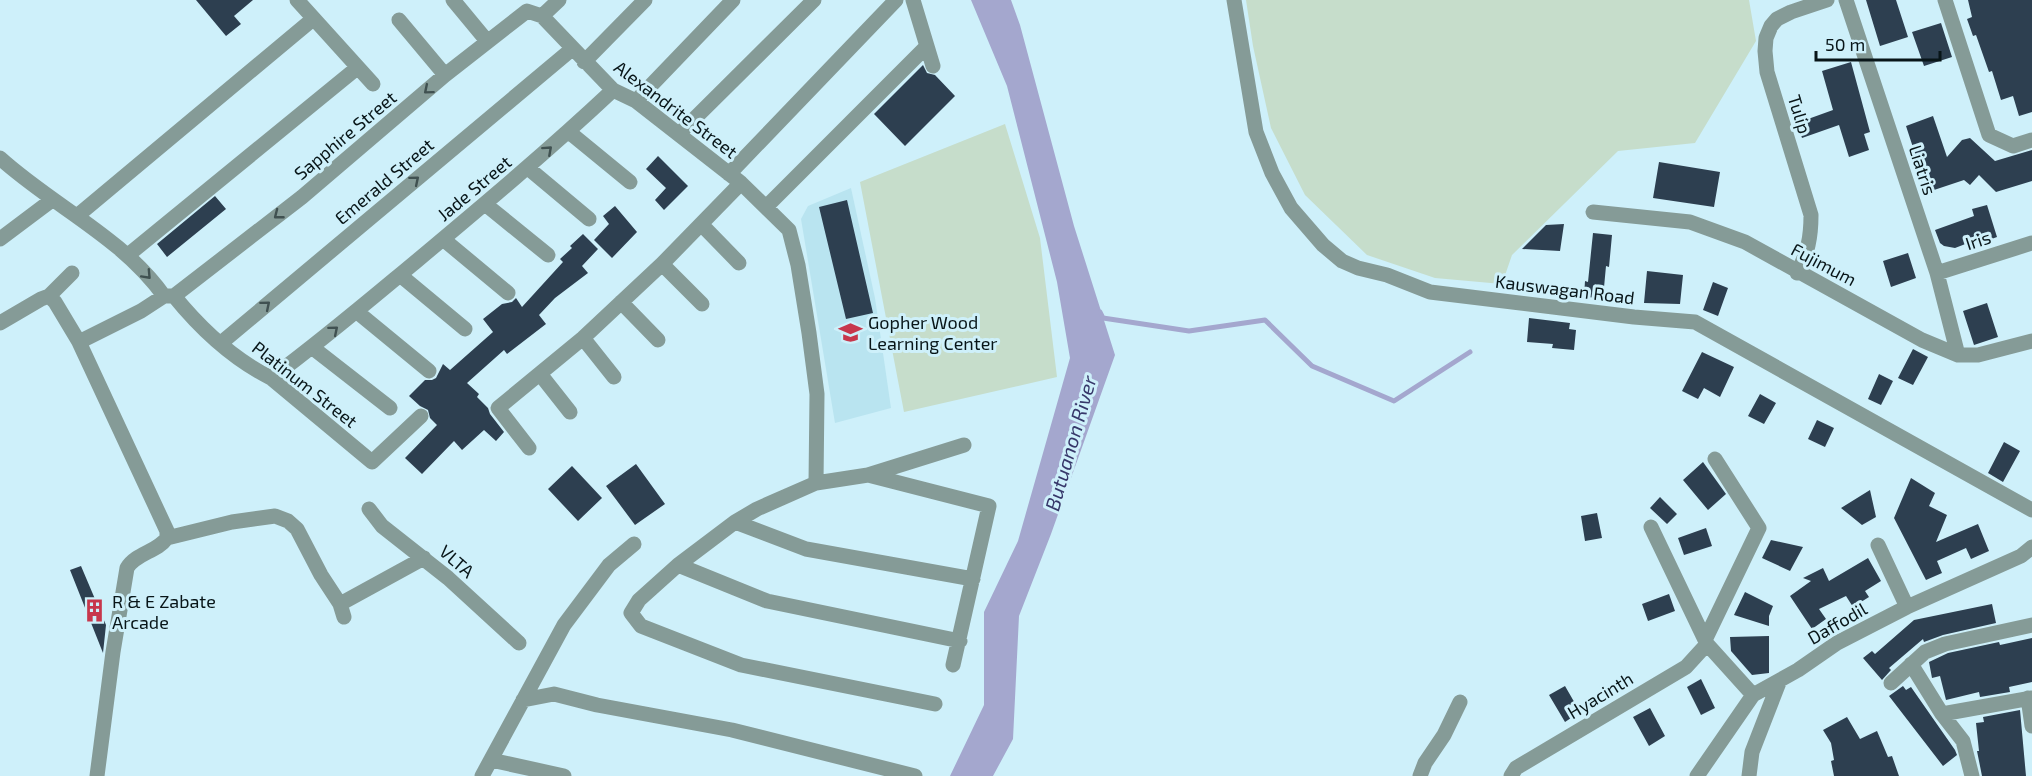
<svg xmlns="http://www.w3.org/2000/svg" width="2032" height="776" font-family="'Exo 2',sans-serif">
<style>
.built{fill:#b9e4f0}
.green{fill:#c6ddcb}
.water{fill:#a4a7ce}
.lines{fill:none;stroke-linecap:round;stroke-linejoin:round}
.stream{stroke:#a4a7ce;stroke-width:5}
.building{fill:#2d3f50}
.minor{stroke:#859b97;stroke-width:15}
.oneway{stroke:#405151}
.labels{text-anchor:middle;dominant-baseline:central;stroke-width:6;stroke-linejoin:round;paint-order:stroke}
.street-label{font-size:18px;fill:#081518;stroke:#cef0fa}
.poi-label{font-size:18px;fill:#081518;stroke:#cef0fa;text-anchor:start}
.water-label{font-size:20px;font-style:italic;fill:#37386a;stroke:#cef0fa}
</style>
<rect width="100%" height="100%" fill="#cef0fa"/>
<path class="built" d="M851 188 875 298 891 408 835 423 801 219 808 206Z"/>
<path class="green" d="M1246 0H1749L1756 41 1695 143 1618 151 1512 255 1502 284 1435 278 1367 255 1305 195 1271 128 1253 46Z
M1005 124 1040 238 1057 377 904 412 860 182Z"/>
<path class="water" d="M971 0H1011L1020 25 1074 226 1115 355 1051 534 1019 616 1013 739 993 776H950L984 705V612L1018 541 1070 358 1057 282 1007 86Z"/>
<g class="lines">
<path class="stream" d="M1100 312 1103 318 1189 331 1265 320 1312 366 1394 401 1470 352"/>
</g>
<path class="building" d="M196 0H253L234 16 241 24 226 36Z
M1866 0H1896L1908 37 1880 46Z
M1968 0H2032V112L2019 116 2013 96 2001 100 1992 71 1989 72 1976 35 1973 36 1967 19 1972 17Z
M1941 23 1952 57 1924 66 1912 32Z
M1851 62 1870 132 1864 134 1869 150 1849 157 1839 125 1802 138 1797 123 1833 110 1822 71Z
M923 65 927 73 935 75 955 96 905 146 874 114Z
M1933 116 1947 157 1962 140 1970 138 1995 161 2032 150V181L1996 192 1979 175 1970 185 1964 180 1925 193 1919 176 1922 175 1906 126Z
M658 156 688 186 664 210 655 200 666 188 646 169Z
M1659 162 1720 172 1714 207 1653 198Z
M215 196 226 209 167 257 157 244Z
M847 200 873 313 846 319 819 207Z
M1987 205 1997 237 1983 242 1981 238 1955 248 1944 246 1940 243 1935 230 1974 216 1972 209Z
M615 206 637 232 612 258 594 240 609 224 603 216Z
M1564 224 1560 251 1522 249 1546 225Z
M1593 233 1612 235 1609 267 1606 266 1603 298 1584 297 1585 281 1588 282Z
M583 234 598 249 582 266 588 273 555 298 539 315 546 324 507 354 504 350 467 383 479 394 477 397 488 408 490 414 504 432 496 441 484 430 462 450 454 441 422 474 405 458 437 425 430 418 428 410 420 406 409 396 425 380H432L436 378 443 364 450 370 493 332 483 319 502 304 512 302 516 298 522 307 563 262 560 259 572 248 570 246Z
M1908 253 1916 278 1891 287 1883 261Z
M1647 271 1683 275 1680 304 1644 303Z
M1713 282 1728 288 1718 316 1703 310Z
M1987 303 1998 337 1974 345 1963 311Z
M1529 318 1570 323 1569 329 1576 330 1574 350 1552 348 1553 344 1527 342Z
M1913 349 1928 357 1913 385 1898 378Z
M1702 352 1734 367 1720 397 1704 388 1698 399 1682 391Z
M1879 374 1893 381 1881 405 1868 399Z
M1760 394 1776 403 1764 424 1748 416Z
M1817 420 1834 428 1825 447 1808 439Z
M2004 442 2020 451 2003 482 1988 473Z
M1703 462 1726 494 1708 510 1683 480Z
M636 464 665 504 635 525 606 486Z
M572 466 602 498 578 521 548 489Z
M1911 478 1935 493 1929 506 1947 515 1936 542 1978 524 1989 551 1971 559 1966 548 1937 561 1942 573 1926 580 1894 518Z
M1870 490 1876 517 1862 525 1841 508Z
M1660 497 1677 514 1667 524 1650 508Z
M1597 513 1602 538 1585 541 1581 516Z
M1706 528 1712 546 1684 555 1678 538Z
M1771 540 1803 547 1790 571 1762 558Z
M1868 558 1881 581 1865 591 1869 597 1853 607 1846 596 1819 609 1826 619 1812 629 1790 596 1811 581 1803 578 1823 568 1829 581Z
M81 566 106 625 103 653 70 570Z
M1745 592 1773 606 1769 616V626L1734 615Z
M1669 594 1675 611 1648 621 1642 604Z
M1992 604 1996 623 1943 635 1924 642 1923 639 1889 668 1891 670 1882 680 1863 658 1872 651 1875 654 1914 620Z
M1769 636V673L1752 675 1731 651 1730 637Z
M2032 638V682L2009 687 2010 692 1980 697 1979 692 1946 700 1940 676 1932 678 1929 662 1948 653 1999 642 2000 645Z
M1701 679 1715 708 1701 715 1687 687Z
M1565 686 1580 712 1565 722 1549 695Z
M1903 686 1906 690 1911 687 1955 750 1957 755 1943 766 1889 696Z
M1650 708 1665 736 1649 746 1633 717Z
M2020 710 2026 776H1982L1977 751H1979L1976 723 1984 722 1983 717Z
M1847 717 1860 739 1877 731 1888 757 1892 756 1899 776H1834L1831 761 1834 760 1831 743 1823 730Z"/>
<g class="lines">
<path class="minor" d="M297 0 373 84
M453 0 487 41
M913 0 933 66
M1234 0 1256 132 1272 173 1291 208 1323 245 1342 261 1358 268 1387 275 1430 292 1634 317 1695 322 2032 510
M1846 0 1937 273 1958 355
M1945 0 1989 135 2013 146 2032 140
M542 16 559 0
M399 20 445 75
M584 62 645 0
M636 101 733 0
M569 132 630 182
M679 134 814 0
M0 158C53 206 122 237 164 296
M528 168 589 219
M729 174 896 0
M485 204 548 255
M767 206 927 46
M1593 212 1690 222 1745 242 1922 340 1958 355H1978L2032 341
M77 216 313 19
M701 224 739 263
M0 239 52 200
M443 239 508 293
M128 255 357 68
M662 264 702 304
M1797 273C1808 253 1811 237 1811 215L1767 72 1765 51 1766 38 1771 26 1777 19 1791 12 1827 0
M1937 273 2032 243
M400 275 465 329
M49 296 55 302 79 342 167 531V538
M174 296 302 197 445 75 527 11 542 16 613 90 636 101 741 183 789 230 798 265 809 333 817 394 816 483
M174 296C200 328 233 359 271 378L372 462 421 416
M621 302 658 340
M356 311 429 371
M0 323 41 299 49 296 72 273
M583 338 614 377
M79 342 141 311 164 296H173
M221 343 572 49
M313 348 390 408
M540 374 570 412
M271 378C320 342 366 303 413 264 481 207 548 151 613 90
M529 448 498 408 583 338 662 264 741 183
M868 475 989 506 953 665
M369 509 382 526 448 578 519 643
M735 522 806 549 973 579
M1651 527 1707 644 1753 695
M167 538 232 522 275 516 288 521 297 529 321 575 340 604 344 617
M1878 545 1907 607
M678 565 767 601 960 641
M340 604 424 558
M1706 638 1759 528 1715 459
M1911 664 1942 714 1963 741 1972 776
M1891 683 1925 652 1945 644 2032 625
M2028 698 2032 726
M523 700 554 694 597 705 732 730 915 776
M935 704 741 665 641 626 631 613 639 600 678 565 735 522 757 509 816 483 868 475 964 445
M1942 714 2032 698
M491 760 564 776
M97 776 113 652 127 568C136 553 157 552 167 538
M482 776 564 625 609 565 634 544
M1420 776 1425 763 1444 735 1460 702
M1511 776 1516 768 1686 667 1707 644
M1697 776 1753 695 1798 670 1837 643 1907 607 2021 556 2032 547
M1749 776 1752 752 1780 680"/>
</g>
<defs><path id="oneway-chevron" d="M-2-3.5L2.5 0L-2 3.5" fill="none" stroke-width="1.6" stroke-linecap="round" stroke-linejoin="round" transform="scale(1.5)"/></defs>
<g class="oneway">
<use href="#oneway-chevron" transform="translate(428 90) rotate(140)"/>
<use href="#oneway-chevron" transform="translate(548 150) rotate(-42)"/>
<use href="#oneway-chevron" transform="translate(415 180) rotate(-40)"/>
<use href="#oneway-chevron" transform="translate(278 215) rotate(142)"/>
<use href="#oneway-chevron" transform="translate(147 275) rotate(47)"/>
<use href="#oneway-chevron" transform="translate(266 305) rotate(-40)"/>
<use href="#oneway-chevron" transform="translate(334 330) rotate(-40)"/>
</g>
<defs>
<symbol id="school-bare" viewBox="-9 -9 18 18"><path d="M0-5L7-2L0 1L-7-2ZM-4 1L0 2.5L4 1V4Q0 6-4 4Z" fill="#c7374c" stroke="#cef0fa" stroke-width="2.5" paint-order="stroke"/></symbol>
<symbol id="building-bare" viewBox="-9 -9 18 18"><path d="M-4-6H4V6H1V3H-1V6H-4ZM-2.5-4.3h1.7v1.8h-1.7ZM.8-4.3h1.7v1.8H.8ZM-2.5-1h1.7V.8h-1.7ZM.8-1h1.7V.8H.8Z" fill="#c7374c" stroke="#cef0fa" stroke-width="2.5" paint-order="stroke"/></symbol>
</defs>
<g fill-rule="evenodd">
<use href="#school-bare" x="834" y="316" width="33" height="33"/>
<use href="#building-bare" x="78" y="594" width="33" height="33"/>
</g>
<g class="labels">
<g class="street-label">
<text transform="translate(676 109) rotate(37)">Alexandrite Street</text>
<text transform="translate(1800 114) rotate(73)">Tulip</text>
<text transform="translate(345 135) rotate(-40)">Sapphire Street</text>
<text transform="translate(1923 170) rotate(72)">Liatris</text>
<text transform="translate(384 181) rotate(-40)">Emerald Street</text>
<text transform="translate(474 188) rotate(-40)">Jade Street</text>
<text transform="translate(1978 240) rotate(-18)">Iris</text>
<text transform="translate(1824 264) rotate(28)">Fujimum</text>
<text transform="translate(1565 289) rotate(7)">Kauswagan Road</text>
<text transform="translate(305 384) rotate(38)">Platinum Street</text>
<text transform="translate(457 561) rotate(41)">VLTA</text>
<text transform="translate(1837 623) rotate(-30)">Daffodil</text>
<text transform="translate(1600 695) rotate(-31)">Hyacinth</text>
</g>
<g class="poi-label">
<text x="868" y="322">Gopher Wood<tspan x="868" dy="21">Learning Center</tspan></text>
<text x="112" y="601">R &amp; E Zabate<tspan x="112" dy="21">Arcade</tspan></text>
</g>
<g class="water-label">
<text transform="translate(1070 443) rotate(-74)">Butuanon River</text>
</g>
</g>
<path d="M1816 51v9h124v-9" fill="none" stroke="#081518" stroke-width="3"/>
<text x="1825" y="51" font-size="18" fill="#081518" stroke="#cef0fa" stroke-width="4.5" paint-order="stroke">50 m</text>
</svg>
